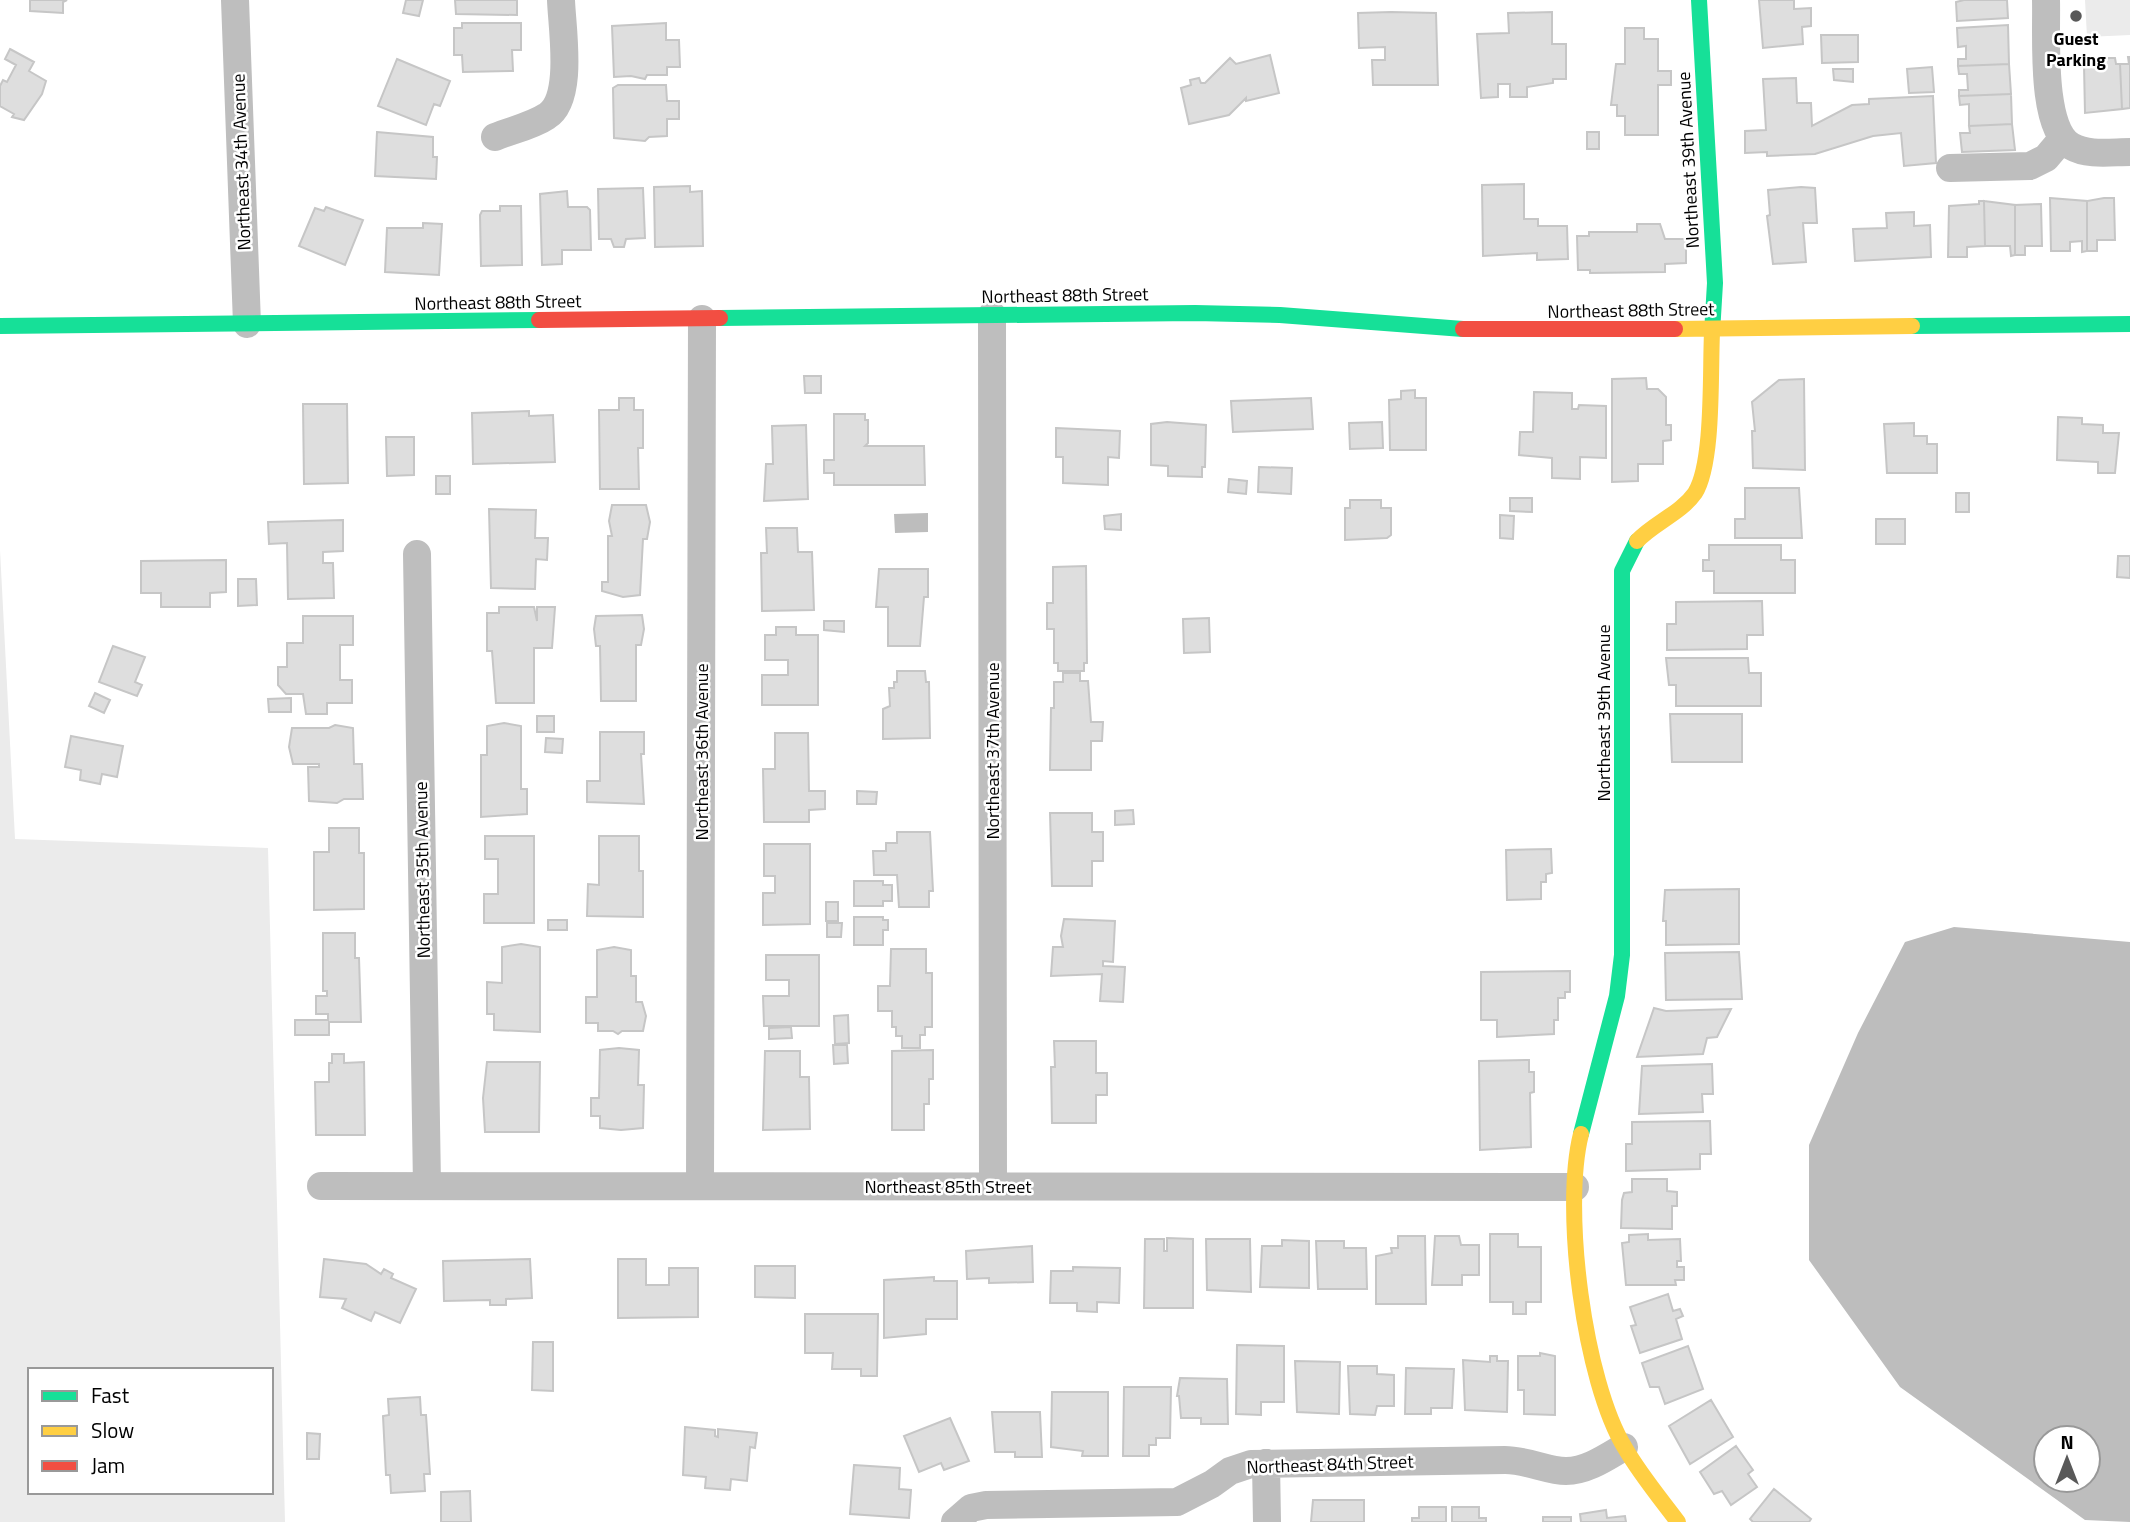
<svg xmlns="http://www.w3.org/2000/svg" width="2130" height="1522" font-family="'Titillium Web',sans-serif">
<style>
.green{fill:#ebebeb;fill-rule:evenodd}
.water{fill:#bdbdbd;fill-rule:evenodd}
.building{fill:#dedede;stroke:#c6c6c6;stroke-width:2}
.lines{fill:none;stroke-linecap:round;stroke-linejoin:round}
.street{stroke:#bebebe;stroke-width:28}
.fast{stroke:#16e098;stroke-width:16}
.slow{stroke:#ffcf43;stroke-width:16}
.jam{stroke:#f24e42;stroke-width:16}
.poi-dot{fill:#595959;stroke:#fff;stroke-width:2.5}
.labels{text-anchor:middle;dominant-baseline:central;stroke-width:5;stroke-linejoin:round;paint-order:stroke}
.poi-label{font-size:18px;font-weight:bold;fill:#000;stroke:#fff}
.street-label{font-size:18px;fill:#000;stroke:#fff}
</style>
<rect width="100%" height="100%" fill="#fff"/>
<path class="green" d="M2085 0H2130V35L2087 37Z
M0 550 15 839 268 848 285 1522H0ZM30 1370H271V1492H30Z"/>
<path class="water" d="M928 513V532L895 533 894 514Z
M1954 927 2130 942V1522L2085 1520 1900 1387 1809 1260V1145L1858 1033 1905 942ZM2046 1438H2088V1480H2046Z"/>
<path class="building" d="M30 0H67L63 2V13L30 11Z
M406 0H423L419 16 403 13Z
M455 0H517V15L456 14Z
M1759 0H1794V9L1811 8V26L1802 27 1803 44 1763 48Z
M1964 0H2007L2008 18 1957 21 1956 2Z
M1391 12 1436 13 1438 85H1373L1372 60H1385V47L1359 48 1358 13Z
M1552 12V44H1566V79H1553V83L1527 87V97H1510V84H1498V97L1481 98 1477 34 1509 33 1508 13Z
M462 23H521V50H512L513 71 463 72 462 55H454V28H462Z
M666 23V40H679L680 67H667V75H647L645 79 631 76 614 77 612 26Z
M2008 25 2009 64 1958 66V59H1966V46L1958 47 1957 28Z
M1625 28H1644V39H1658V71H1671V85H1658V135H1625V116H1617V105H1611L1616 64H1625Z
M1821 35H1858V62L1822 63Z
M10 49 34 62 29 71 46 81 42 94 24 120 12 117 14 114 0 106V86L3 80 7 82 16 65 5 59Z
M1270 55 1279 93 1246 101V98L1229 115 1189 124 1181 88 1191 85 1190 80 1199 78 1201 83H1205L1230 58 1236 64Z
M2128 57H2130V108L2122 109 2120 64H2129Z
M2099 58H2115L2116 64H2120L2122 109 2085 113 2084 65H2100Z
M397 59 450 81 440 106 434 104 426 125 378 106Z
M2009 64 2011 94 1959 96V90H1968L1967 74H1959L1958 66Z
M1932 67 1934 92 1909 93 1907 69Z
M1833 69H1853V82L1834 80Z
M1796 78 1797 103H1811L1812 126 1852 105 1869 104V99L1933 96 1936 163 1904 166 1901 133 1873 136 1815 154 1767 156V152L1745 153V131L1766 130 1763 79Z
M618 85H666L667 101H679V119H667V136L649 137 645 141 614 138 613 88Z
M2011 94 2012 124 1969 126V104L1960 105 1959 96Z
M2012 124 2015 150 1962 152 1960 133H1970L1969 126Z
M377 132 433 137V157H437L436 179 375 176Z
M1587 132H1599V149H1587Z
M1524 184V219H1538V226H1567L1568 259 1537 260V253L1483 256 1482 185Z
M690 186V192L702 191 703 246 655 247 654 187Z
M1801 187 1815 188 1817 223H1803L1806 262 1773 264 1767 216 1770 215 1768 190Z
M643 188 645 238 626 239 624 247H614L611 239H599L598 189Z
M567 191 568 207H587L590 210 591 250H562V264L542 265 540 194Z
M2050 198 2087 201V251L2082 252V241L2070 242V251H2051Z
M2104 198H2114L2115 240H2097V251H2087V201Z
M1979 201H1984L1985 246 1967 247V257H1948L1949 206 1979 204Z
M1984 201 2015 205V255L2011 256 2010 246H1985Z
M2041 204 2042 246H2025V255H2015V205Z
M500 206H521L522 265 481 266 480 215 482 211H500Z
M326 207 363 220 345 265 299 246 315 208 324 211Z
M1914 212V226L1930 225 1931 257 1855 261 1853 229 1887 228 1886 213Z
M423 223 442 224 439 275 385 272 387 228H423Z
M1637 224H1660L1665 239H1686V263L1665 264V272L1590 273V270H1578L1577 236H1589V232H1637Z
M804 376H821V393H805Z
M1646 378 1647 389H1658L1666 397V425H1671V440L1663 441V464H1638V481L1612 482V379Z
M1804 379 1805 470 1753 468 1752 431H1755L1752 402 1779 380Z
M1415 390V398H1426V450H1390L1389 400 1401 399V391Z
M1534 392 1572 393V409H1578L1579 405 1606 406V458L1580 457V479L1552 478V458L1519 455 1520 432H1533Z
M619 398H634V410H643V448H638L639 489H600L599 410H619Z
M1311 398 1313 429 1233 432 1231 401Z
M303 404H347L348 483 304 484Z
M529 411V416L553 415 555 462 473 464 472 413Z
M834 414H865V420H868V443L865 446H924L925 485H834V473H824V460H834Z
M2058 417 2082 418V424L2103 425V433H2119L2115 473H2098V462L2057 460Z
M1167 422 1206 425 1205 467H1202V477L1168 476V466L1151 465V424Z
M1382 422 1383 448 1350 449 1349 423Z
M1914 423V436H1927V444H1937V473H1887L1884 424Z
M806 425 808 499 764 501 766 464H773L772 426Z
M1056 428 1120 431 1119 458 1108 457V485L1063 483V457H1056Z
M386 437H414V475L387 476Z
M1259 467 1292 468 1291 494 1258 492Z
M436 476H450V494H436Z
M1229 479 1247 481 1246 494 1228 492Z
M1745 488H1799L1802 538H1735V519H1745Z
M1956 493H1969V512H1956Z
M1510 498H1532V512L1510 511Z
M1350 500H1381V508H1391V535L1387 538 1345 540V508H1350Z
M612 505H646L650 522 647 539H643L640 595 623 597 602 591V582H608V536H612L609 521Z
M489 509 536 510 535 538H548L547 560 536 559 535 589 491 588Z
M1121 514V530L1105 529 1104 516Z
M1500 515 1514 516 1513 539 1500 538Z
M1876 519H1905V544H1876Z
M343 520V551L323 552V563H333L334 598 288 599 287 543 269 544 268 522Z
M766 528H797L798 552H812L814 610 762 611 761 553H767Z
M1709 545H1781V560H1795V593H1714V571H1703V560H1709Z
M2118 556H2130V578L2117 577Z
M226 560V592L210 593V607H161V593H141V561Z
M1086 566 1087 663H1084V671H1058V663H1054V629H1047V603H1053V567Z
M879 569H928V597H924L920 646H888V607H876Z
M238 579H256L257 605 238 606Z
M1762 601 1763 635H1747V649L1667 650V624H1676V602Z
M499 607H534L537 621V607H555L552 648H534V703H496L492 651H487V613H499Z
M642 615 644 629 641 645H636V701H601L600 646H596L594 629 596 616Z
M303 616H353V645H340V680H352V703H327V714H306L303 694H286L278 685V667H287V643H303Z
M1209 618 1210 652 1184 653 1183 619Z
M824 621H844V632L824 630Z
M776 627H796V635H818V705H762V675H788V660H765V635H776Z
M113 646 145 657 135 682 142 685 137 696 99 682Z
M1666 658H1748L1749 673H1761V706H1676V685H1669Z
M897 671H925L926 682H929L930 738 883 739V709L890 706 889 688H894V682H897Z
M1063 673H1080V681H1088L1091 722H1103L1102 741H1091V770H1050L1051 708H1054V682H1063Z
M95 693 110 700 104 713 89 706Z
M291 698V712H269L268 699Z
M1670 714H1742V762H1672Z
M537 716H554V732H537Z
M504 723 521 726V789H527V814L481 817V755H487V726Z
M335 725 353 728 354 764H362L363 799H344L337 803 309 801 308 767H319V764H293L289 747 292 728H329Z
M600 732H644V754H641L644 804 587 802V781H600Z
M775 733H808L809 791H825V809L809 810V822H764L763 769H775Z
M71 736 123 746 117 777 102 774 100 784 80 780 81 770 65 767Z
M546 738 563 739 562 753 545 752Z
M857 791 877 792 876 804H857Z
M1133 810 1134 824 1115 825V811Z
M1050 813H1092V832H1103V861H1092V886H1052Z
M329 828H359V853H364V909L314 910V852H329Z
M897 832H930L933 891H929V907H899L897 875H874L873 851H886V843H897Z
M485 836H534V923H484V894H498V859H485Z
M599 836H639V871H643V917L587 916 588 884 599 885Z
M764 844H810V924L763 925V893H775V876H764Z
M1551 849 1552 873 1546 874V882H1541V899L1507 900 1506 850Z
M854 881H883V885H892V901H883V906H854Z
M1739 889V944L1666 945V921H1663L1665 890Z
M826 902H838V921H826Z
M854 917H883V920H888V930H883V945H854Z
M1064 919 1115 921 1113 962 1103 961V966L1125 967 1123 1002 1100 1001 1102 974 1051 976 1053 947H1063L1061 936Z
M548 920H567V930H548Z
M827 923H842L841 937H827Z
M323 933H355V958H359L361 1022H329V1035H295V1020H328V1014H316V996H327V991H323Z
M521 944 540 947V1032L494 1030V1014H487V982L502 983V947Z
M614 947 631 950V976H636V1002H642L646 1016 643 1031H622L618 1034 613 1031H598V1023H586V997H597V950Z
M891 949H926V973H932V1027H925V1035H920V1048H902V1036H896V1027H892V1011H878V986H890Z
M1739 952 1742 999 1666 1000 1665 953Z
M766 955H819V1026H764L763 996H789V980H766Z
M1570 971V992H1565V998H1558V1020H1554V1034L1497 1037V1020H1481V972Z
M1654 1008 1666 1011 1731 1009 1717 1037 1707 1038 1703 1054 1637 1057Z
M848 1015 849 1043 835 1044 834 1016Z
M791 1027 792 1038 769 1039V1028Z
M1054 1041H1096V1073H1107V1095H1096V1123H1052L1051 1067H1055Z
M833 1045H847L848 1063 834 1064Z
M619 1048 639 1050 638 1085H644L643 1128 621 1130 600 1128V1116H591V1098H599L600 1050Z
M933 1050V1079H929V1104H924V1130H892V1051Z
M765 1051H800V1077H809L810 1129 763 1130Z
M332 1054H344V1063L364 1062 365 1135H316L315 1082H329V1063H332Z
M1529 1060V1072H1534V1092L1530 1093 1531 1147 1480 1150 1479 1061Z
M487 1062H540L539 1132H485L483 1098Z
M1712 1064 1713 1094H1702L1703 1112 1639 1114 1642 1066Z
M1710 1121 1711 1154H1700V1169L1626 1171V1144H1632V1122Z
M1632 1179H1667V1191L1677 1192V1206H1672V1229L1621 1228 1622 1200 1624 1193 1632 1192Z
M1490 1234H1518V1247H1541V1302H1526V1314H1513V1302H1490Z
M1648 1234V1240L1680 1239 1681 1261H1677V1267H1684V1280H1675L1676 1285H1626L1622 1243 1629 1242V1235Z
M1398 1236H1425L1426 1304H1376V1256L1392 1253 1391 1248H1398Z
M1435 1236H1459L1461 1245H1479V1275H1462V1285H1432Z
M1167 1238 1193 1239V1308H1144L1145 1239H1164V1251H1167Z
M1206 1239H1250L1251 1292 1207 1290Z
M1282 1240 1309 1241V1288L1260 1287 1262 1246H1282Z
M1316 1241H1344V1248H1366L1367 1289H1318Z
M1032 1246 1033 1282 989 1283V1278L967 1279 966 1251Z
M324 1259 366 1264 381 1274 384 1269 393 1274 391 1278 416 1289 400 1323 375 1312 371 1321 342 1308 346 1299 320 1297Z
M530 1259 532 1298 506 1299V1305H490V1300L444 1301 443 1261Z
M618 1259H646V1285H669V1268H698V1317L618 1318Z
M755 1266H795V1298L755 1297Z
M1073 1267 1120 1268 1119 1303 1097 1302V1312L1077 1311V1303H1050L1051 1271H1073Z
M934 1277V1281H957V1319H926V1334L884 1338V1280Z
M1668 1294 1673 1311 1680 1309 1683 1316 1676 1319 1682 1339 1640 1353 1631 1326 1636 1325 1630 1307Z
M805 1314H878L877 1376H861V1369H832L833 1353H805Z
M533 1342H553V1391L532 1390Z
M1237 1345 1284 1346V1402H1261V1415L1236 1414Z
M1688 1346 1703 1389 1665 1404 1659 1387H1650L1642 1363Z
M1540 1353 1555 1356V1415L1524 1414V1390H1518V1356H1540Z
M1490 1356H1497V1361H1508L1507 1412 1465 1410 1463 1360 1490 1362Z
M1295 1361 1340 1362 1339 1414 1297 1412Z
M1348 1366H1377V1374L1394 1375V1406H1377L1375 1415 1350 1414Z
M1406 1368 1454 1369 1452 1408H1431V1414H1405Z
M1180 1378 1227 1379 1228 1424H1201V1418H1181L1179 1396H1177Z
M1124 1387H1171L1170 1438H1156V1445H1149V1456H1123Z
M1052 1392H1108V1456H1082L1083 1451 1051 1447Z
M420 1397 421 1415H426L430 1474H424L425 1491 391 1493 390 1475H386L383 1416 389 1415 388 1399Z
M1711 1400 1733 1437 1690 1464 1669 1426Z
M992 1412H1040L1042 1457H1015V1452H995Z
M950 1418 969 1461 944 1470 941 1463 919 1472 904 1436Z
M685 1427 715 1430V1436L718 1437V1429L757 1433 755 1448 750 1447 747 1481 731 1479 730 1490 705 1488 706 1477 683 1475Z
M307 1433 320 1434 319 1459H307Z
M1736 1446 1753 1470 1748 1474 1757 1487 1731 1505 1722 1491 1714 1494 1700 1472Z
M854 1465 900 1468 899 1489 911 1490 909 1518 850 1514Z
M1774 1489 1811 1519 1809 1522H1753L1750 1519Z
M470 1491 471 1522H441V1492Z
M1313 1500H1364V1522H1311Z
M1419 1507H1446V1522H1412V1518H1419Z
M1452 1507H1479V1518H1486V1522H1452Z
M1606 1510 1607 1518 1625 1516 1626 1522H1581L1580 1514Z
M1543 1517H1571V1522H1543Z"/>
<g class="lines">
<path class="street" d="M235 0 247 324
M2046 0C2047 34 2040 127 2071 146 2088 156 2111 152 2130 152
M495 137C512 130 532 126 547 116 574 99 562 29 561 0
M1950 168 2030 166 2046 158 2062 139
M992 315 993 1186
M417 554 427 1186
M321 1186 1575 1187
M700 1186 702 319
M1266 1463 1267 1522
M955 1522 971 1508 986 1505 1177 1502 1212 1484 1230 1471 1251 1464 1505 1460C1527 1460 1548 1471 1566 1471 1587 1471 1607 1457 1624 1447"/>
<path class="fast" d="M1699 0 1715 283 1712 333
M720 318 1195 313 1280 315 1463 329
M0 326 539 320
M1912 326 2130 324
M1581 1134 1617 996 1622 955V571L1637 541"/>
<path class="slow" d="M1675 329 1912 326
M1637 541C1654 523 1681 513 1695 493 1714 463 1710 371 1712 333
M1581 1134C1562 1209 1584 1381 1625 1448 1640 1474 1660 1498 1678 1522"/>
<path class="jam" d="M539 320 720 318
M1463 329H1675"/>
</g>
<circle class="poi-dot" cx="2076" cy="16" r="7"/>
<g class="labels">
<g class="poi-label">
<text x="2076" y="38">Guest<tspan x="2076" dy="21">Parking</tspan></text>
</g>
<g class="street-label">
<text transform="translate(1688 160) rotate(-93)">Northeast 39th Avenue</text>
<text transform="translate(241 162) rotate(-92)">Northeast 34th Avenue</text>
<text transform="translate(1065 295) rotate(-1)">Northeast 88th Street</text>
<text transform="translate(498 302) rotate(-1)">Northeast 88th Street</text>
<text transform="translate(1631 310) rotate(-1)">Northeast 88th Street</text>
<text transform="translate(1603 713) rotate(-90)">Northeast 39th Avenue</text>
<text transform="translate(992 751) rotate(-90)">Northeast 37th Avenue</text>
<text transform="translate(701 752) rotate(-90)">Northeast 36th Avenue</text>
<text transform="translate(422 870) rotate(-91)">Northeast 35th Avenue</text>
<text x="948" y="1186">Northeast 85th Street</text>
<text transform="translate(1330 1464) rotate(-2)">Northeast 84th Street</text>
</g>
</g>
<rect x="28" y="1368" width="245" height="126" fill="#ffffff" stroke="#999999" stroke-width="2"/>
<rect x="42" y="1391" width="35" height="10" fill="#16e098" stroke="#999999" stroke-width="2"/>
<text x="91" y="1403" font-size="21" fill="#000000">Fast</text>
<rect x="42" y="1426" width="35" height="10" fill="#ffcf43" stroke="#999999" stroke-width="2"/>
<text x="91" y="1438" font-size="21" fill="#000000">Slow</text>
<rect x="42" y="1461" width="35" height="10" fill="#f24e42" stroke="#999999" stroke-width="2"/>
<text x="91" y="1473" font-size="21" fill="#000000">Jam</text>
<g transform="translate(2067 1459)"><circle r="33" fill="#ffffff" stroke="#999999" stroke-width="2"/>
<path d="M0-5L12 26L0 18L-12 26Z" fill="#595959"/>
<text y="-10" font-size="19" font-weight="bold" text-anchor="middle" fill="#000000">N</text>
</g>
</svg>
